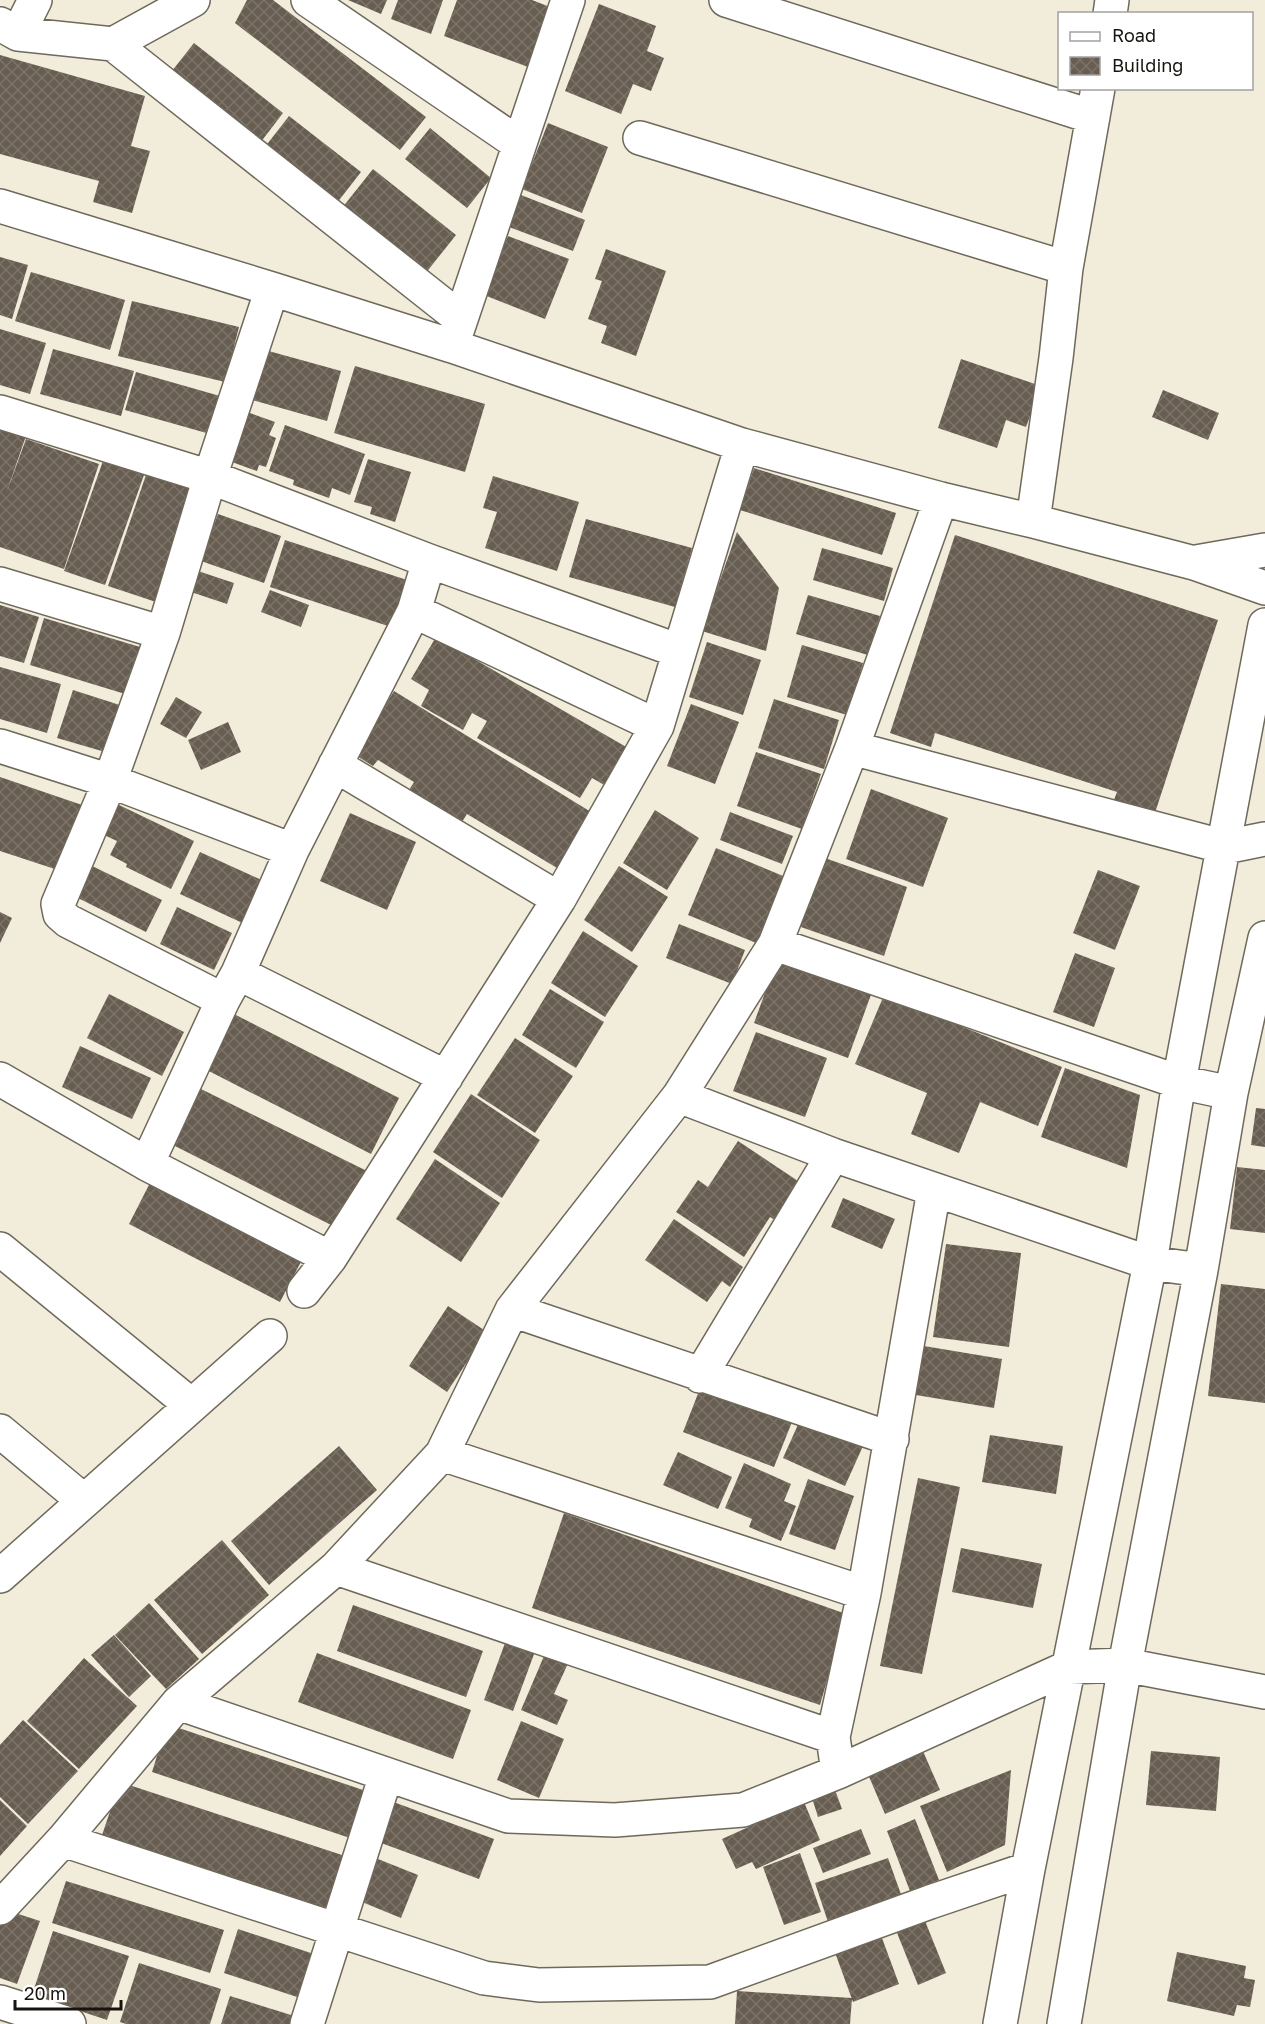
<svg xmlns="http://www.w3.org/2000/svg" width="1265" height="2024" font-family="'Golos Text',sans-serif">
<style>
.building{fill:url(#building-cross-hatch)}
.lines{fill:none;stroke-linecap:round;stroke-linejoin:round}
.street-casing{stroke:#6f695b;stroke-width:36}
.street{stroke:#fff;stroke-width:33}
</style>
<defs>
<pattern id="building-cross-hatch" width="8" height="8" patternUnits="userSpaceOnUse" patternTransform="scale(1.5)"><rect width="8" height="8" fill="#685d51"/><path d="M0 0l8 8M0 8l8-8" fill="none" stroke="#7c746a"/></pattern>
</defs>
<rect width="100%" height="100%" fill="#f2ecdb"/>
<path class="building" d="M247 0H273L426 117 400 150 235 23Z
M348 0H387L381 14Z
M398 0H443L431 34 391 19Z
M457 0H532L550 7 528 67 444 36Z
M599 4 656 26 647 51 664 58 651 91 633 84 621 114 565 91Z
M194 43 283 113 257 147 168 76Z
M0 55 145 96 131 146 150 151 132 213 93 202 99 181 0 154Z
M289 116 361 172 333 208 261 152Z
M548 123 608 147 582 213 522 189Z
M430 128 491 178 467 208 405 159Z
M373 169 456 235 425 274 342 208Z
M521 195 585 220 573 251 509 227Z
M508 236 569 259 545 319 484 295Z
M606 249 666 271 636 356 601 343 607 326 588 319 602 281 595 279Z
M0 257 28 265 12 319 0 315Z
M31 272 125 300 110 350 15 321Z
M132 301 239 327 225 382 118 356Z
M0 329 46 343 30 394 0 385Z
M53 349 134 371 121 416 40 394Z
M265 350 341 371 327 421 252 400Z
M961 359 1041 386 1026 427 1006 420 997 448 938 428Z
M355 366 485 404 465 472 334 433Z
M136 372 220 396 210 434 125 410Z
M1163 390 1219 413 1208 440 1152 417Z
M247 412 275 422 269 435 276 438 266 467 259 465 257 471 229 461Z
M285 425 365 454 350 495 332 488 329 498 293 485 294 480 269 471Z
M0 428 26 436 6 494 26 439 99 464 64 569 0 547Z
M368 459 411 472 395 522 370 514 372 507 354 502Z
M103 461 144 475 105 585 64 571Z
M754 468 896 513 882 555 740 510Z
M148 469 203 487 162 604 108 586Z
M493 476 579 502 557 571 485 548 497 512 483 508Z
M218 514 281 536 264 583 201 561Z
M586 519 692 548 675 607 569 577Z
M737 532 779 588 766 651 702 631Z
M955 535 1218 620 1153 819 1112 805 1117 792 935 733 931 747 890 733Z
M285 540 407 580 391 627 270 587Z
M822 548 893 568 884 601 813 580Z
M198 571 234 583 227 604 191 592Z
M270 590 309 605 301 627 261 612Z
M808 595 880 616 868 655 796 634Z
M0 605 39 617 24 663 0 656Z
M44 618 150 650 135 697 30 665Z
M436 637 628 748 606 786 592 778 580 798 477 738 487 721 472 713 463 730 421 706 429 690 411 679Z
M707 642 761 660 743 715 689 697Z
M802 645 863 663 847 715 787 697Z
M0 667 61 684 47 733 0 719Z
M73 690 126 707 112 754 57 738Z
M394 691 591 812 557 868 467 814 462 822 442 810 439 815 406 795 414 782 378 760 373 766 355 755Z
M176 697 202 712 186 738 160 724Z
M774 699 839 720 824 769 758 748Z
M691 704 739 722 715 784 667 766Z
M228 722 241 752 201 770 188 740Z
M756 752 821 774 802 829 737 806Z
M0 777 88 807 67 873 0 851Z
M871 789 948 818 923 887 846 859Z
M117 804 194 841 171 889 126 867 127 864 110 855 117 841 102 834Z
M655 810 699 838 667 890 623 863Z
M730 812 793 836 782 864 720 840Z
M350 813 416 842 387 910 320 881Z
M716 848 788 878 761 945 688 915Z
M200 852 268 883 249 926 180 894Z
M822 857 907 887 884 956 798 926Z
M86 863 162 900 146 932 70 894Z
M619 866 668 897 632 952 584 920Z
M1098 870 1140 886 1115 950 1073 933Z
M177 907 232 933 214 970 160 944Z
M0 912 12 918 0 943Z
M679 924 745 950 732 984 666 958Z
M583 931 638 966 605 1017 551 983Z
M1075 953 1115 968 1094 1027 1053 1012Z
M778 957 872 992 848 1058 754 1023Z
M550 989 604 1022 576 1068 522 1035Z
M109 994 184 1032 162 1076 87 1038Z
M884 995 1062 1067 1038 1126 980 1102 959 1153 911 1134 927 1093 855 1064Z
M232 1013 399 1098 371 1154 203 1068Z
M756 1032 827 1058 805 1117 733 1091Z
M515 1038 573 1076 535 1133 477 1095Z
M80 1046 151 1078 132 1119 62 1087Z
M1065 1068 1140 1095 1127 1168 1041 1137Z
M201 1089 369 1172 341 1230 173 1145Z
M471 1094 540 1140 502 1198 433 1152Z
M1256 1108 1265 1109V1147L1251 1145Z
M738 1141 807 1187 781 1224 770 1217 744 1257 676 1212 698 1180 708 1187Z
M435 1159 500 1203 461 1262 396 1219Z
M1237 1167 1265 1170V1233L1230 1229Z
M152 1179 304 1256 280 1302 129 1224Z
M843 1198 895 1219 882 1249 831 1227Z
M674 1219 743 1267 730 1287 722 1281 707 1302 645 1260Z
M946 1244 1021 1253 1009 1347 933 1337Z
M1221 1284 1265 1289V1403L1208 1396Z
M448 1306 487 1332 447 1392 409 1366Z
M924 1346 1002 1359 994 1408 916 1395Z
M701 1386 792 1422 774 1467 683 1432Z
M801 1418 863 1446 845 1486 783 1458Z
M990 1435 1063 1446 1056 1494 982 1482Z
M339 1446 377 1490 269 1585 231 1541Z
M678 1452 732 1477 718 1509 663 1485Z
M744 1463 791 1484 784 1501 796 1506 781 1541 749 1527 752 1519 725 1508Z
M918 1478 960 1487 922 1674 880 1666Z
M808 1479 854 1496 835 1550 789 1534Z
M564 1513 846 1614 820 1705 532 1608Z
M222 1540 269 1595 202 1654 154 1600Z
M961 1548 1042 1564 1033 1608 952 1592Z
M149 1603 199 1659 166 1689 115 1635Z
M353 1605 483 1651 466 1697 337 1651Z
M114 1635 151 1676 129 1697 91 1655Z
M508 1635 537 1646 513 1711 484 1700Z
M547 1649 570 1659 554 1694 568 1700 557 1725 521 1710Z
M317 1653 471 1710 453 1759 298 1702Z
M84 1658 137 1706 79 1769 27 1721Z
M23 1720 78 1771 28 1824 0 1797V1745Z
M521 1721 564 1739 539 1798 497 1780Z
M167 1724 369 1792 353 1839 152 1772Z
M922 1749 940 1790 885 1814 867 1772Z
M1151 1751 1220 1757 1216 1811 1146 1805Z
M1011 1770 1005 1845 947 1872 920 1806Z
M120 1782 345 1856 326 1912 101 1838Z
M835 1790 842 1809 818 1817 812 1798Z
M0 1800 27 1826 0 1856Z
M388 1800 494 1839 479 1879 373 1840Z
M804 1802 820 1840 756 1869 752 1862 736 1869 722 1839Z
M915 1819 939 1880 910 1891 887 1831Z
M861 1829 871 1854 823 1873 813 1848Z
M800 1853 821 1912 784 1925 763 1867Z
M888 1858 903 1900 829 1925 815 1883Z
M378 1859 418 1875 401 1918 362 1902Z
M66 1881 224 1930 210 1973 52 1923Z
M6 1910 40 1921 17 1984 0 1978V1919Z
M921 1911 946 1973 918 1985 893 1923Z
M238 1929 317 1955 303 1999 224 1973Z
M879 1930 899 1984 853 2002 833 1947Z
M53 1931 129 1956 107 2020 32 1995Z
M1177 1952 1246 1966 1244 1978 1255 1980 1250 2007 1237 2005 1234 2016 1167 2001Z
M139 1963 221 1989 210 2024H126L120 2022Z
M737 1991 852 1998 850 2024H735Z
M230 1996 304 2019 302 2024H221Z"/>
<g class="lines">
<defs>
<path id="street" d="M308 0 519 144
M726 0 1093 117
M1110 14 1112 0
M0 24 18 34 113 44 193 0
M18 34 35 0
M113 44 461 319
M640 138 1066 268
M0 206 272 289 452 346 742 445 941 499 1033 521 1194 563 1265 588
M455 337 568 0
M0 412 210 477 429 561 679 651
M1033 521 1056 358 1066 268 1098 88
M1196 562 1265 550
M0 584 163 633
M414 611 657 726
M0 746 110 781 292 850
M852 748 1225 847 1265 839
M335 765 559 899
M775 944 1179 1082 1231 1093
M238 973 446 1077
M223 1000 68 921 60 914 58 904 110 781 163 633 210 477 272 289
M0 1079 147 1164 330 1258
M679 1096 833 1155 1150 1263 1201 1270
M147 1164 223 1000 238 973 292 850 414 611 429 561
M0 1249 191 1405
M304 1291 330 1258 559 899 657 726 742 445
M512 1310 892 1439
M700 1376 833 1155
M0 1431 84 1501
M442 1454 864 1593
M336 1568 833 1737
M0 1576 270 1336
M178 1703 508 1816 615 1820 743 1810 838 1772 1069 1667 1125 1665 1265 1692
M838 1772 833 1737 864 1593 934 1190
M63 1840 484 1978 539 1985 710 1982 930 1902 1028 1869
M0 1908 63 1840 178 1703 336 1568 442 1454 512 1310 679 1096 775 944 852 748 941 499
M0 2002 69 2024
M307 2024 386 1775
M1000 2024 1028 1869 1150 1263 1179 1082 1265 625
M1064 2024 1125 1665 1201 1270 1231 1093 1265 938"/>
</defs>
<use href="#street" class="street-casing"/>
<use href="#street" class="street"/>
</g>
<rect x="1058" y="12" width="195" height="78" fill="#ffffff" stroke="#a2a19f" stroke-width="1.5"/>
<rect x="1070" y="32" width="30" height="9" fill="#ffffff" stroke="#a2a19f" stroke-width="1.5"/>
<text x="1112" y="42" font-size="18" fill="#17140f">Road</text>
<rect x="1070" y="57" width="30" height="18" fill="url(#building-cross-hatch)" stroke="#a2a19f" stroke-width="1.5"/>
<text x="1112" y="72" font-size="18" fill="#17140f">Building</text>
<path d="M15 2000v9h106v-9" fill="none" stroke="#17140f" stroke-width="3"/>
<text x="24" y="2000" font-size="18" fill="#17140f" stroke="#ffffff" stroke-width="4.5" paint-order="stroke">20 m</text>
</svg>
